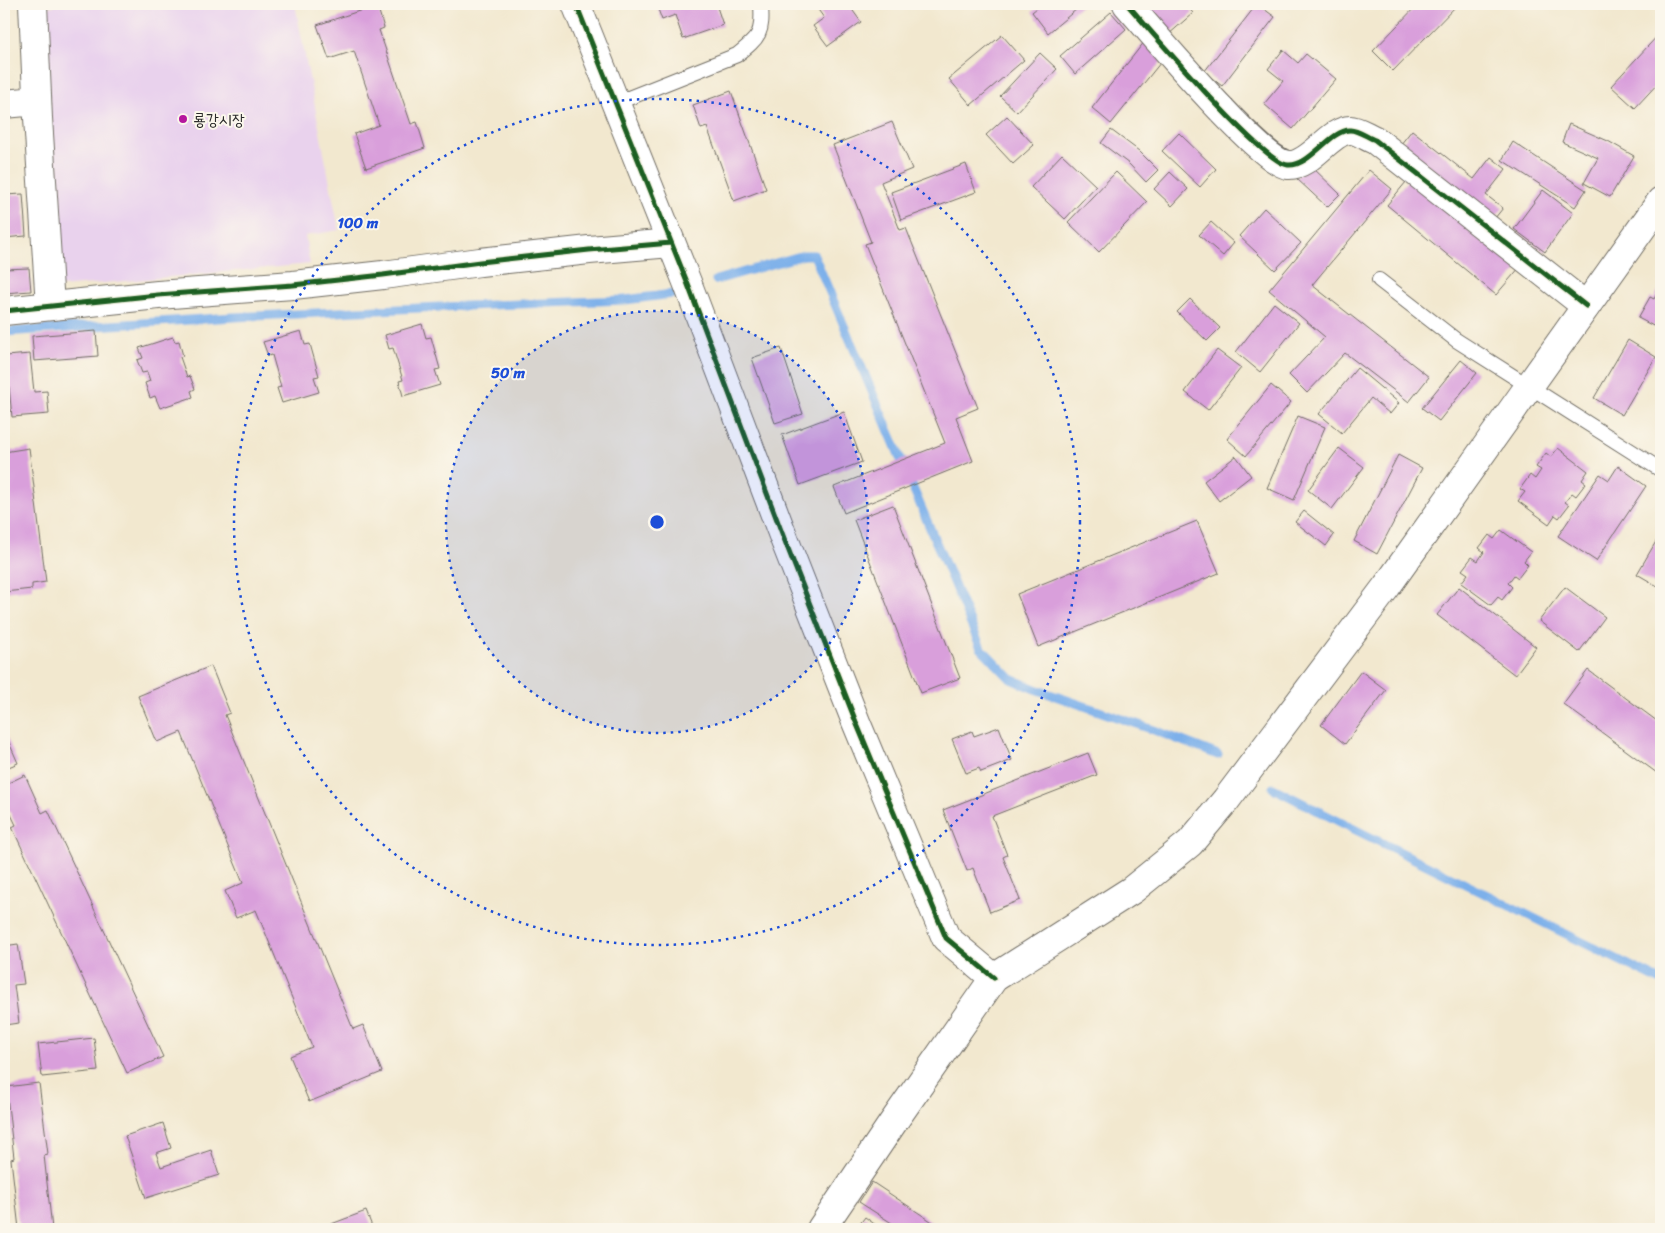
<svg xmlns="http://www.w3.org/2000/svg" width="1665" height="1233" font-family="Sriracha,'Poor Story',sans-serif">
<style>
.built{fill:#e9d2ed}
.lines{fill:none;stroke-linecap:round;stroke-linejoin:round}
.stream{stroke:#7db0ea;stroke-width:9}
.building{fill:#d99fdb}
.service-casing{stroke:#716d64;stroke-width:16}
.minor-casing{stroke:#716d64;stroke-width:30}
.tertiary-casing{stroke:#716d64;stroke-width:30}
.secondary-casing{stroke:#716d64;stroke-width:30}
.service{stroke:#fff;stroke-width:14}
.minor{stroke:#fff;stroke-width:28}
.tertiary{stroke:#fff;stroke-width:28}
.secondary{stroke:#fff;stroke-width:28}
.cycleway-casing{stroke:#fbf7ec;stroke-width:8}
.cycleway{stroke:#1b5e20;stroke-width:5}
.ring{fill:none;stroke:#1d4ed8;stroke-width:2.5;stroke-dasharray:2.5 5}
.poi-dot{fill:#b5179e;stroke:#fbf7ec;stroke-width:2}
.labels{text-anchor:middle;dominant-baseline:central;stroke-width:4;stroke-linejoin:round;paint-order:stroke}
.poi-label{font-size:16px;fill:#2b2b2b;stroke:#fbf7ec;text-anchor:start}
.centre{fill:#1d4ed8;stroke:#fbf7ec;stroke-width:2.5}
.ring-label{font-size:15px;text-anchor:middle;font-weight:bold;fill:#1d4ed8;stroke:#fbf7ec;stroke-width:4;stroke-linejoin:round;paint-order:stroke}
</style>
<rect width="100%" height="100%" fill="#fbf7ec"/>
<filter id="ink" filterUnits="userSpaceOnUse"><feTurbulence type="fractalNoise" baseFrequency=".02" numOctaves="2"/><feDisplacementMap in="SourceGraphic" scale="10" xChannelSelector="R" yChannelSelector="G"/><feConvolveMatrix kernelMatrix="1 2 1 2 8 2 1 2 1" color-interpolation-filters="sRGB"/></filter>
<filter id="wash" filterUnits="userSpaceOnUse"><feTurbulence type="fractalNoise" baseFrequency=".0096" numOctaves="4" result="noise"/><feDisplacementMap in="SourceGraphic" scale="20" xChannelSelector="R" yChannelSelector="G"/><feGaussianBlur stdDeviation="1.12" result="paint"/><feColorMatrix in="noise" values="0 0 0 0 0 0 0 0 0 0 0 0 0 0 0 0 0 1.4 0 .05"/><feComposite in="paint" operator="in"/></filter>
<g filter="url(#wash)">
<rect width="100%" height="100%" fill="#f2e8cf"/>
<path class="built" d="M65 4H295L339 230 305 236 310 264 60 287 40 8Z"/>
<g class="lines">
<path class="stream" d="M716 280 804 255H814L981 648 1011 679 1035 689 1154 730 1218 755
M4 332 234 317 440 307 625 300 681 293
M1273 788 1356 830 1661 981"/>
</g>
<g id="blocks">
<path class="building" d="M656 4H716L723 25 683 39 675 15 662 20Z
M814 4H848L861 22 828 46 813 26 824 18Z
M1042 4H1083L1048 33 1032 12Z
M1140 4H1185L1193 13 1168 35Z
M1257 4 1275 17 1222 86 1204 72Z
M1418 4H1458L1393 71 1373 51Z
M377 5 384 28 379 30 411 124 417 122 425 148 366 168 354 134 379 125 354 51 329 59 317 25Z
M1111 12 1126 29 1075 74 1060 56Z
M1661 32V80L1635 108 1611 86Z
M1002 35 1024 60 971 105 949 79Z
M1145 41 1165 57 1111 124 1092 108Z
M1283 50 1298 63 1306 54 1336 79 1293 129 1264 104 1283 81 1268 69Z
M1040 53 1057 69 1017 112 1000 96Z
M731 91 766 189 734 201 707 127 701 129 693 105Z
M1007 116 1034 145 1013 164 986 135Z
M892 122 912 169 881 182 900 230 906 228 978 408 956 417 973 461 844 513 834 487 945 443 865 244 871 242 833 145Z
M1569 124 1608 141 1634 156 1610 197 1584 183 1598 158 1562 142Z
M1111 130 1139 151 1158 170 1146 182 1129 164 1101 143Z
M1412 130 1474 179 1491 157 1506 169 1486 195 1503 208 1491 223 1397 149Z
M1179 133 1216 169 1200 187 1162 151Z
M1513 142 1586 190 1575 207 1502 160Z
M1062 154 1096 186 1065 219 1031 187Z
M966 164 976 192 901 220 891 192Z
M1309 164 1340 194 1327 207 1296 178Z
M1369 170 1392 189 1312 285 1429 377 1409 402 1345 353 1307 393 1289 375 1325 337 1269 290Z
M1116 172 1147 202 1099 252 1068 222Z
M1170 172 1188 189 1172 206 1154 189Z
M1411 176 1520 267 1496 295 1387 205Z
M1543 190 1573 213 1545 252 1514 229Z
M23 194 26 236 4 238V195Z
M1264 208 1301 243 1275 270 1239 236Z
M1211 222 1234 243 1223 256 1199 235Z
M29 268 31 291 4 293V269Z
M1661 286V330L1638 318 1650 297 1654 299Z
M1190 299 1220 328 1207 341 1177 312Z
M1274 303 1299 323 1260 372 1236 352Z
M422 324 426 338 431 337 440 369 435 370 440 385 403 396 399 381 403 380 393 348 389 349 385 335Z
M96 331 98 356 34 361 32 336Z
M301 331 305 345 310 344 319 376 314 377 319 392 282 403 277 388 281 387 272 355 268 356 263 342Z
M173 337 175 342 179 341 183 356 180 357 187 377 190 376 195 389 191 391 193 397 160 408 155 396 150 398 145 383 150 381 147 372 142 373 137 360 143 358 139 348Z
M1628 340 1656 357 1622 415 1594 398Z
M781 348 803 414 775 423 752 358Z
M1217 350 1241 368 1208 410 1185 392Z
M30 354 34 392 47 391 49 414 12 417 6 356Z
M1461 360 1477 373 1439 421 1422 408Z
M1357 368 1399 403 1390 414 1371 398 1342 433 1319 414Z
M1271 385 1291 402 1246 456 1227 439Z
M844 412 862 462 800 485 782 435Z
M1298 416 1325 427 1294 500 1267 488Z
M29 448 46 582 32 584V589L4 592V452Z
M1339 448 1364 467 1332 509 1308 490Z
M1558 448 1588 471 1582 480 1586 483 1576 496 1572 493 1565 502 1569 505 1559 518 1555 515 1549 524 1518 501 1525 492 1520 489 1530 475 1535 479 1541 470 1536 467 1546 453 1551 457Z
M1398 455 1422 468 1377 554 1354 541Z
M1236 456 1251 476 1219 501 1204 481Z
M1618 466 1646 486 1596 561 1558 536 1600 474 1609 480Z
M893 505 960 678 921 693 854 520Z
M1304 511 1334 535 1326 546 1295 522Z
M1197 521 1219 573 1038 647 1017 594Z
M1501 530 1531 552 1524 561 1528 565 1518 578 1514 575 1508 583 1512 587 1502 600 1498 597 1491 605 1461 583 1468 574 1462 570 1472 557 1478 561 1484 552 1479 548 1489 535 1494 539Z
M1661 533V588L1637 574Z
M1459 587 1536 647 1515 675 1437 615Z
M1565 587 1605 617 1579 652 1539 621Z
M211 666 230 713 225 715 353 1029 363 1025 382 1072 309 1102 290 1056 312 1047 256 910 236 918 225 891 243 883 181 732 157 742 138 696Z
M1588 670 1661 724V776L1563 704Z
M1361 671 1386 690 1345 744 1321 725Z
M999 727 1012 760 981 772 979 768 966 773 952 739 972 731 974 736Z
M4 731 18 763 4 769Z
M1088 753 1097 775 992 816 1007 855 1003 857 1020 900 990 912 973 868 967 871 943 810Z
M25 775 42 813 48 810 163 1057 127 1073 12 827 16 825 4 800V785Z
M18 944 24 984 14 985 19 1023 4 1025V946Z
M94 1038 98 1071 42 1077 38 1044Z
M39 1083 48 1154 44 1155 52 1229H19L11 1159 14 1158 6 1087Z
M163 1123 171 1148 156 1153 161 1167 211 1150 219 1175 146 1198 125 1136Z
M872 1182 943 1229H901L859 1202Z
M366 1211 373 1229H318Z
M865 1217 881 1229H856Z"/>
</g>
</g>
<g filter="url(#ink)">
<use href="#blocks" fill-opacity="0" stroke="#716d64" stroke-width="1"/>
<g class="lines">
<defs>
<path id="service" d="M616 103 737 55C760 37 763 33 761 4
M1379 280 1456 340 1661 470"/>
<path id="minor" d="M33 4 38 118 50 306
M1127 4C1150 30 1262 163 1288 165 1310 167 1330 130 1350 130 1358 130 1367 137 1375 140L1586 306
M4 104 37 101
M4 311 158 295 293 285 383 275 480 262 589 250 671 243"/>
<path id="tertiary" d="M576 4 687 282 785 541 856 722 946 938 994 978"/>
<path id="secondary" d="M821 1229 892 1124 994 978 1132 890 1190 843 1226 800 1387 586 1661 201"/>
</defs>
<use href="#service" class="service-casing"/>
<use href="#minor" class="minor-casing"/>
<use href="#tertiary" class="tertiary-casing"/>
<use href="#secondary" class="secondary-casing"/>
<use href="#service" class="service"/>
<use href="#minor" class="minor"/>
<use href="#tertiary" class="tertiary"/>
<use href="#secondary" class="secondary"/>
<defs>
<path id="cycleway" d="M576 4 687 282 785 541 856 722 946 938 994 978
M1127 4C1150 30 1262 163 1288 165 1310 167 1330 130 1350 130 1358 130 1367 137 1375 140L1586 306
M4 311 158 295 293 285 383 275 480 262 589 250 671 243"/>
</defs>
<use href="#cycleway" class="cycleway-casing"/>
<use href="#cycleway" class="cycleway"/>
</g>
</g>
<circle cx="657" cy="522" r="211" fill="#1d4ed8" fill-opacity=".12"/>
<g class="ring">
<circle cx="657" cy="522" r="211"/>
<circle cx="657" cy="522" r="423"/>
</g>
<circle class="poi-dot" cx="183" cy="119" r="5"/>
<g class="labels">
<g class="poi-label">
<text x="193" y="119">룡강시장</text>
</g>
</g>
<circle cx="657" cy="522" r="8" class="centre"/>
<g class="ring-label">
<text x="358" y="228">100 m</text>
<text x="508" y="378">50 m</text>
</g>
<rect width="1665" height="1233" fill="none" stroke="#fbf7ec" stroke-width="20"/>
</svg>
